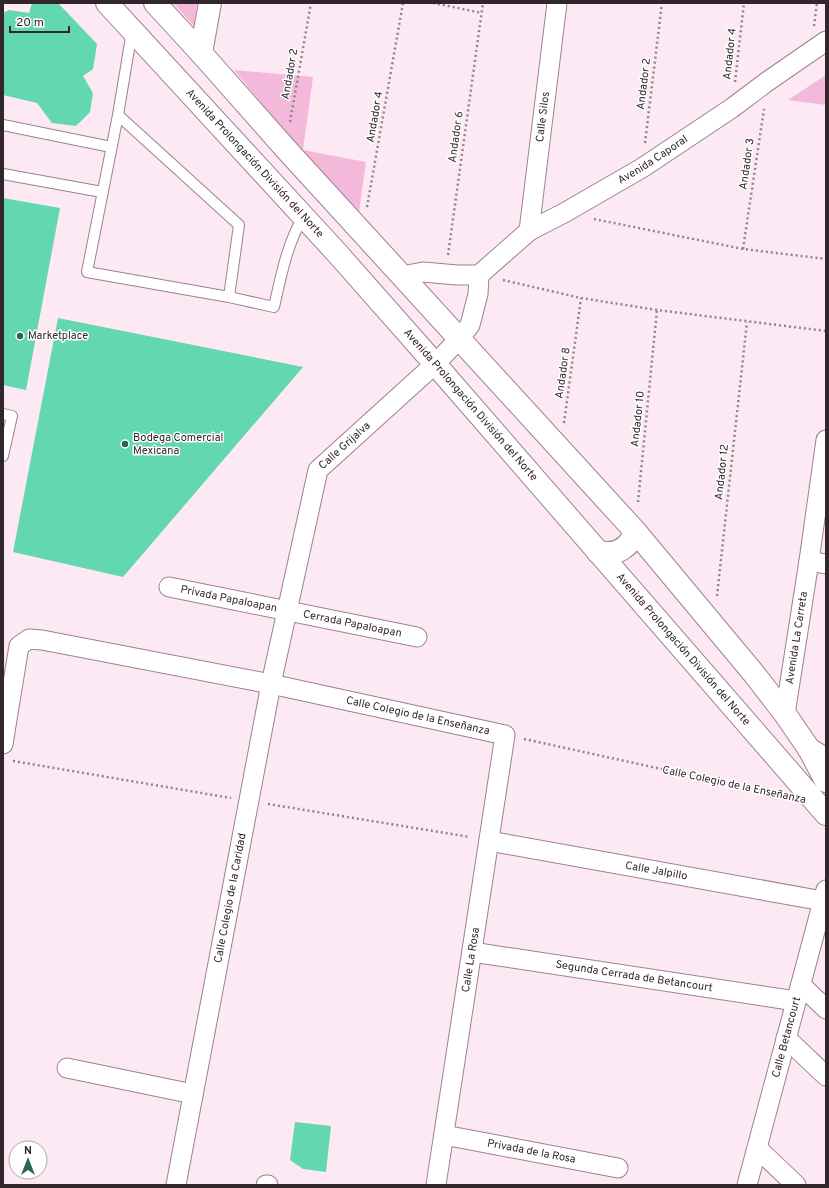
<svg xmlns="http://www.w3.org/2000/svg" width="829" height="1188" font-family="Overpass,sans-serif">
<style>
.green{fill:#f3b8da}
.building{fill:#63d7b0}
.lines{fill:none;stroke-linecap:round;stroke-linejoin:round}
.lane-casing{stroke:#9d8190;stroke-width:12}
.street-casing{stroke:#9d8190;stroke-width:21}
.secondary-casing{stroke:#9d8190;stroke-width:24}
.primary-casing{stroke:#9d8190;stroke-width:24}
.path{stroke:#91838b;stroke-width:2.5;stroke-dasharray:2 3;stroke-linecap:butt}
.lane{stroke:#fff;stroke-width:10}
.street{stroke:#fff;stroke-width:19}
.secondary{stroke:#fff;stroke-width:22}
.primary{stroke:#fff;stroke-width:22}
.poi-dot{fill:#2b6853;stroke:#fff;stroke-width:1.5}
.labels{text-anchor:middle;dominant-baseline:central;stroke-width:3;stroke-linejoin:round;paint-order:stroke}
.street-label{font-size:11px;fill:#31262c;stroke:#fff}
.poi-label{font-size:11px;fill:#31262c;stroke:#fff;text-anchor:start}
</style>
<rect width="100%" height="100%" fill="#fce9f3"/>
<path class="green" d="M173 3H197L194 26Z
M234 70 313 77 303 150 366 162 358 219Z
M826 75V105L788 100Z"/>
<path class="building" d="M32 3H58L97 44 93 69 83 76 93 93 90 112 76 126 52 123 37 103 3 95V13L9 10 29 13Z
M3 198 60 208 26 390 3 385Z
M58 318 303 367 123 577 13 552Z
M295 1122 331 1126 326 1172 303 1169 290 1160Z"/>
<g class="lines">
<defs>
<path id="lane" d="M118 115 239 225 229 297 87 272 118 115 132 31
M3 125 111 147
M3 174 102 192
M229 297 274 307C281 276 287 244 303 217
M3 414 12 416 3 456"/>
<g id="street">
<path id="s1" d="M529 231 557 3"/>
<path id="s2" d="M402 276 423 272 457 275H479L529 231 564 213 642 168 732 108 768 81 826 41"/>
<path d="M809 561 826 440"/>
<path id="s3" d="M169 587 417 637"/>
<path id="s4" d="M785 714 809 561 826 564"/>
<path id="s5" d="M3 744 19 646 29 639 42 640 271 684 505 735 436 1185"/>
<path id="s6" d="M489 841 823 901"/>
<path id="s7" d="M472 952 796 1001"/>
<path d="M801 985 826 1009"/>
<path d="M786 1038 826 1076"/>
<path d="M67 1068 193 1094"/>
<path id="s8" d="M444 1135 618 1168"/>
<path d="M757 1148 796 1185"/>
<path id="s9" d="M176 1185 271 684 318 470 435 364 459 339 470 325 478 294 479 275"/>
<path d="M266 1185H268"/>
<path id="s10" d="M747 1185 826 890"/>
</g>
<g id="secondary">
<path id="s11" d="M107 3 337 253 435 364 826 814"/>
<path d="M155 3 201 53 285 148 635 531 755 675 785 714 809 749 825 759"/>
<path d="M201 53 210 3"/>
<path d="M598 552C616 556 630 548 635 531"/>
</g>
<path id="primary" d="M809 749 826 781"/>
</defs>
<use href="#lane" class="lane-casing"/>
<use href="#street" class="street-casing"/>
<use href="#secondary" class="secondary-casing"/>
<use href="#primary" class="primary-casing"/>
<path class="path" d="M433 3 482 13
M814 26 817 3
M735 82 744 3
M290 122 311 3
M645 143 662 3
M367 207 403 3
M594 219 743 249 826 259
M743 249 764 109
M448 255 483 3
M503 280 581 298 657 310 826 331
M564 423 581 298
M638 502 657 310
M717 596 747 322
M524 739 781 795
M13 761 231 798
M268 804 470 837"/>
<use href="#lane" class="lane"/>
<use href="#street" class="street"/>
<use href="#secondary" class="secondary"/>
<use href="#primary" class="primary"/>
</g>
<g class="poi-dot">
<circle cx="20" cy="336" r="4"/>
<circle cx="125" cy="444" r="4"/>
</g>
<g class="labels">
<g class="street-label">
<text transform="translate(730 54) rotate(-84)">Andador 4</text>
<text transform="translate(290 74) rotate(-80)">Andador 2</text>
<text transform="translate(644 84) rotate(-83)">Andador 2</text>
<text transform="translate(375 117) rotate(-80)">Andador 4</text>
<text stroke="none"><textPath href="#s1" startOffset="115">Calle Silos</textPath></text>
<text transform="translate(456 137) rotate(-82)">Andador 6</text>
<text stroke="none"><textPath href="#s2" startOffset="287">Avenida Caporal</textPath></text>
<text stroke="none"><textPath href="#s11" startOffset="218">Avenida Prolongación División del Norte</textPath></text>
<text transform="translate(747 164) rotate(-82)">Andador 3</text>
<text transform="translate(563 373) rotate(-82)">Andador 8</text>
<text stroke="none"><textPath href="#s11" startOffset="542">Avenida Prolongación División del Norte</textPath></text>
<text transform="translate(638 419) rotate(-84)">Andador 10</text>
<text stroke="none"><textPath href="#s9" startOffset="765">Calle Grijalva</textPath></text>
<text transform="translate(722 472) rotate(-84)">Andador 12</text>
<text stroke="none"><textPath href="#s3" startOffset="61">Privada Papaloapan</textPath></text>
<text stroke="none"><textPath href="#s3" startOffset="187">Cerrada Papaloapan</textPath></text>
<text stroke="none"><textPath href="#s4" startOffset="77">Avenida La Carreta</textPath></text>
<text stroke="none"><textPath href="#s11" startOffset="866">Avenida Prolongación División del Norte</textPath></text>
<text stroke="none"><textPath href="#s5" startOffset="508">Calle Colegio de la Enseñanza</textPath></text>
<text transform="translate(734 785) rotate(12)">Calle Colegio de la Enseñanza</text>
<text stroke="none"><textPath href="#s6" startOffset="170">Calle Jalpillo</textPath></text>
<text stroke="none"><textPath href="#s9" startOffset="292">Calle Colegio de la Caridad</textPath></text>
<text transform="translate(471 960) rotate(-81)">Calle La Rosa</text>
<text stroke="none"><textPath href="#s7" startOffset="164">Segunda Cerrada de Betancourt</textPath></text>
<text stroke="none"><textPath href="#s10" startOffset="153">Calle Betancourt</textPath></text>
<text stroke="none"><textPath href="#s8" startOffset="89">Privada de la Rosa</textPath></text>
</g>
<g class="poi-label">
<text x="28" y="336">Marketplace</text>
<text x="133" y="438">Bodega Comercial<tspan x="133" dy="13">Mexicana</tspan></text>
</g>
</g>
<rect width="829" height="1188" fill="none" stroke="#31262c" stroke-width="8"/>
<g transform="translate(28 1160)"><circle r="19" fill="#ffffff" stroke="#ada8ab"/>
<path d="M0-3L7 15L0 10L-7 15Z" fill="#2b6853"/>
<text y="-6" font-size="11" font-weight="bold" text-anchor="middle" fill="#31262c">N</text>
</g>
<path d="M10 26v6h59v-6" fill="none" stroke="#31262c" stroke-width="2"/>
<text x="16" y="26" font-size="12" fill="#31262c" stroke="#ffffff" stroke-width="3" paint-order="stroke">20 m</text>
</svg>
